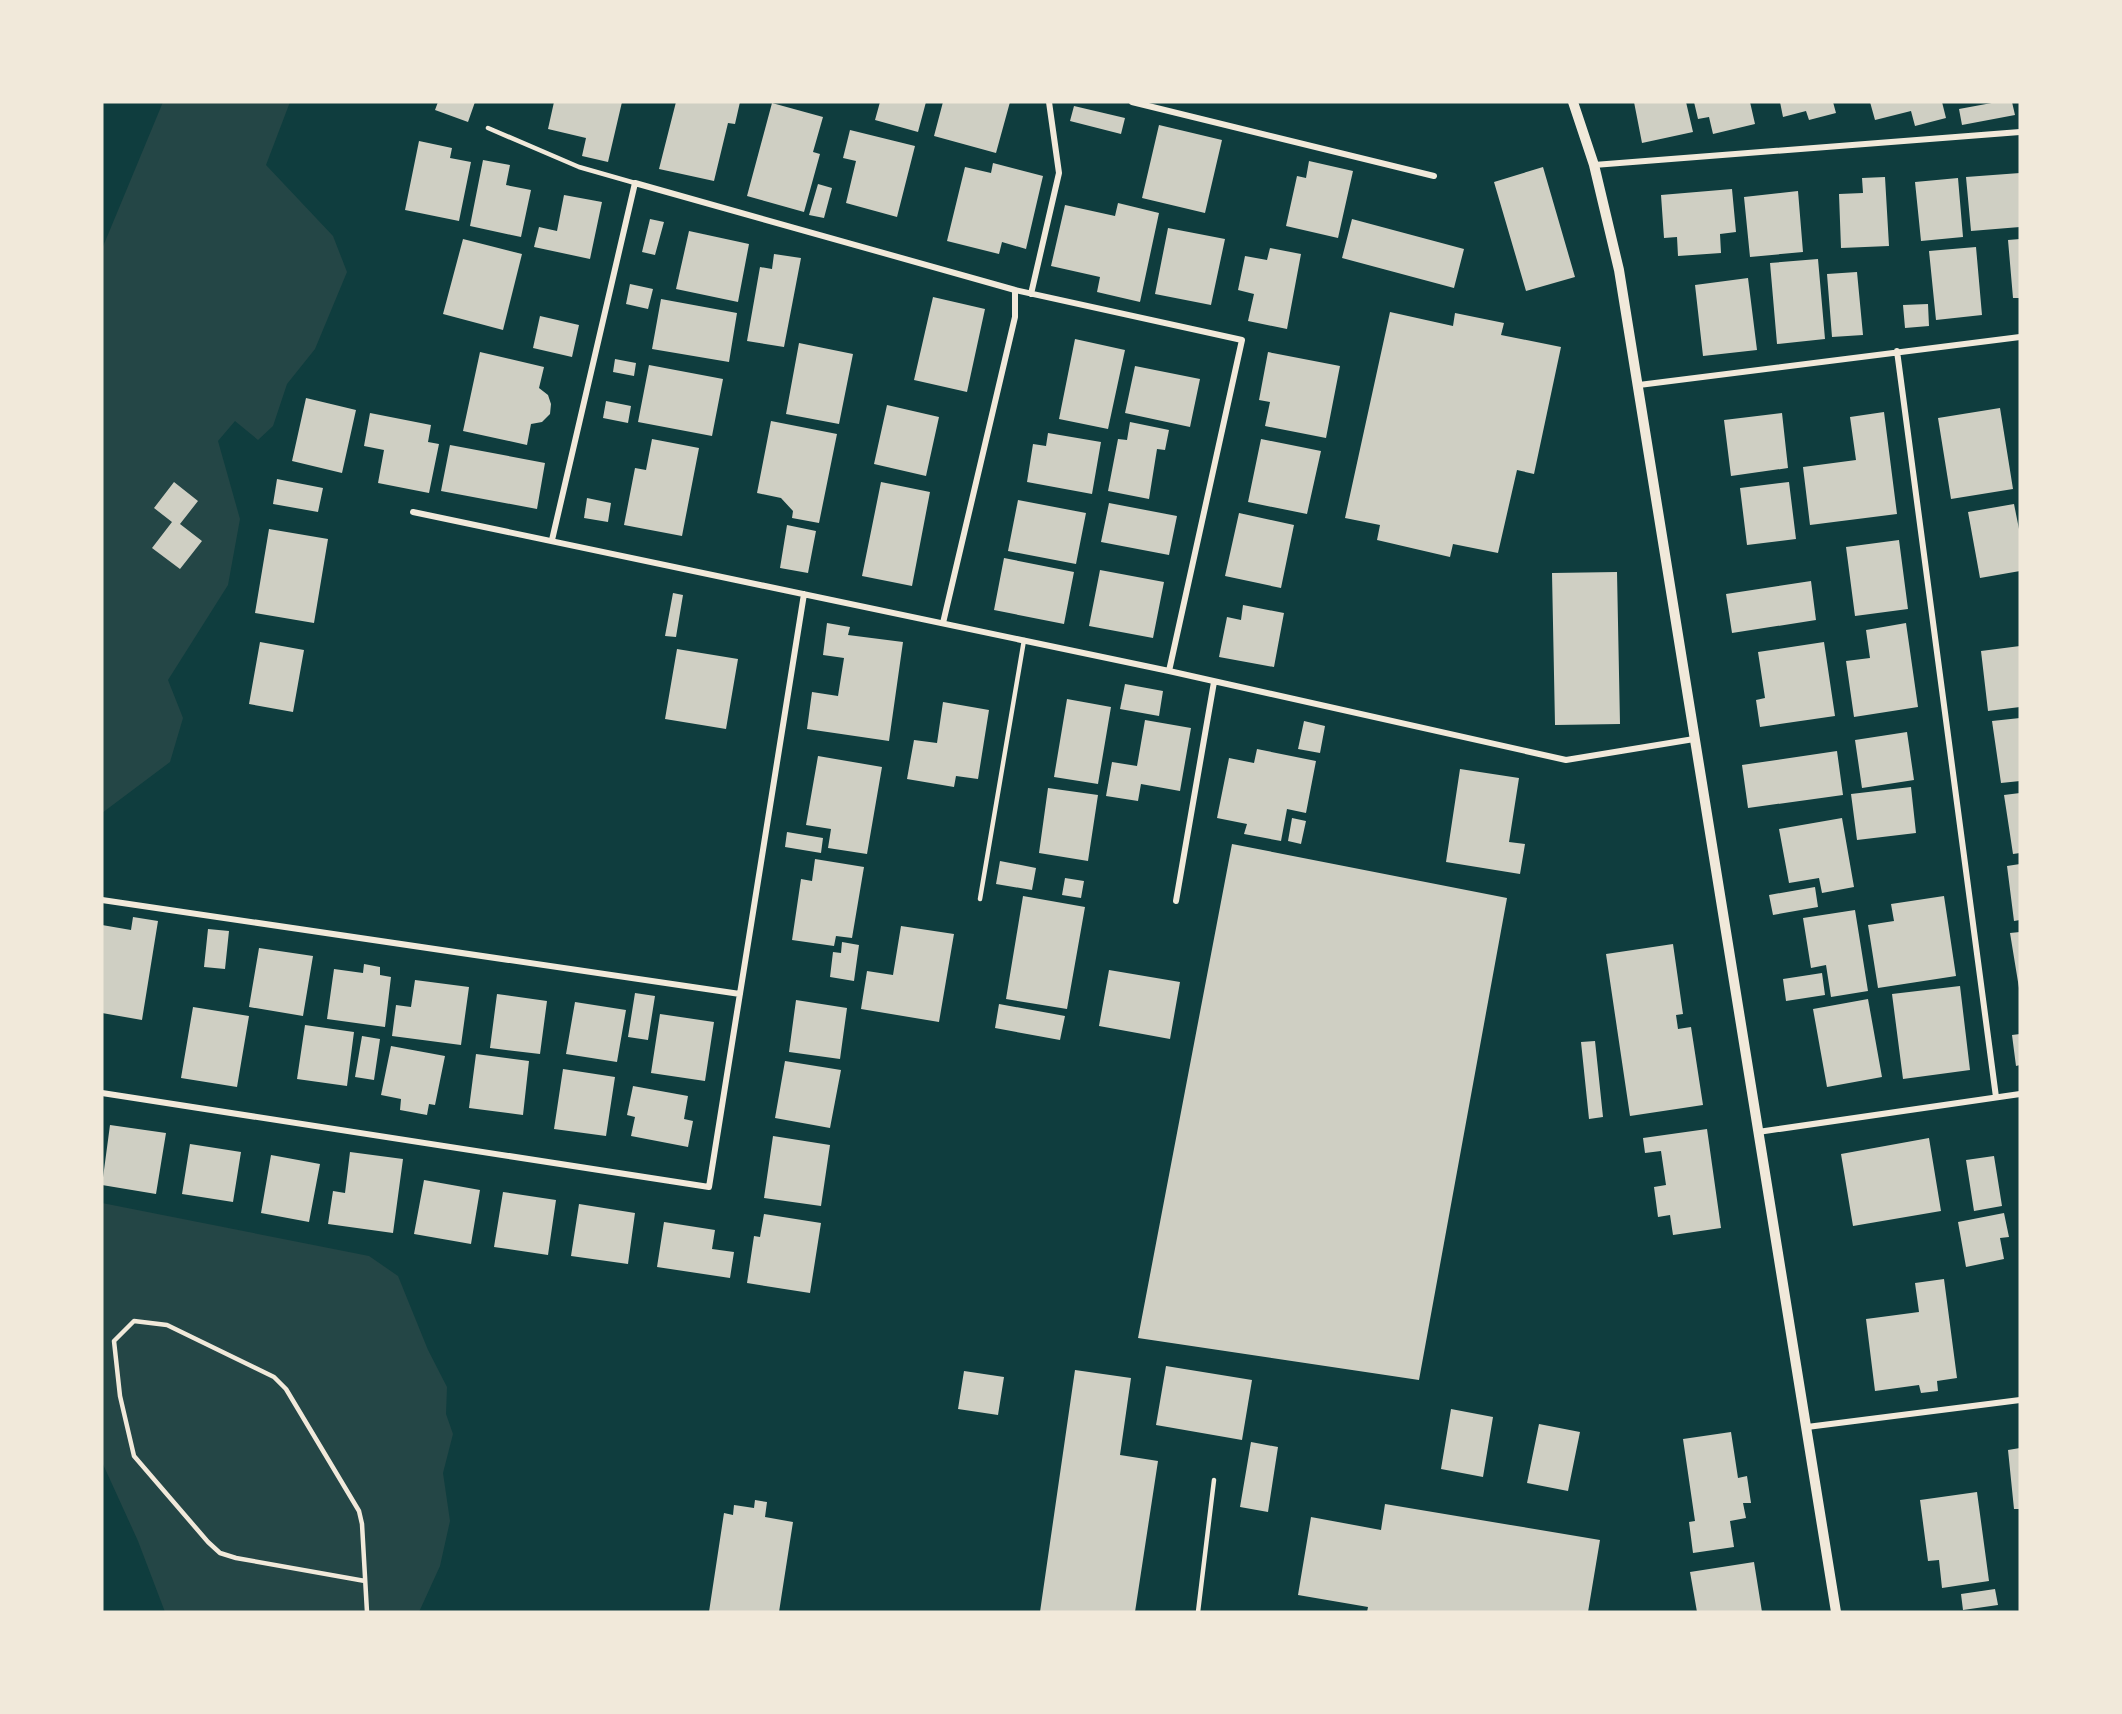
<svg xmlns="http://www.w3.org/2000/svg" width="2122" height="1714" font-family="Figtree,sans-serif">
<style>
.green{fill:#244646}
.building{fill:#cfcfc3}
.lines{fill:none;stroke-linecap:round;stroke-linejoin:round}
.service{stroke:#f1e9da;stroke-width:4.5}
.minor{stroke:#f1e9da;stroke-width:6}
.tertiary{stroke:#f1e9da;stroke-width:10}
</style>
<rect width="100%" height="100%" fill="#0f3d3e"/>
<path class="green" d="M163 102H290L266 165 333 236 347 272 315 349 287 384 273 426 258 440 235 421 218 441 240 519 228 585 168 680 183 718 170 762 102 813V249Z
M102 1203 369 1256 398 1276 428 1350 447 1387 446 1414 453 1434 443 1473 450 1521 440 1566 419 1612H165L138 1541 102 1462Z"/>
<path class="building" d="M438 102H475L468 122 435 110Z
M554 102H622L608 162 582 156 586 138 548 129Z
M676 102H740L735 124 728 123 714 181 659 169Z
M880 102H926L918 132 875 120Z
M943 102H1010L996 153 934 136Z
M1634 102H1686L1693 132 1642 143Z
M1694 102H1750L1755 124 1713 134 1709 117 1698 119Z
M1780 102H1833L1836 113 1809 120 1806 111 1783 117Z
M1870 102H1942L1946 118 1915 126 1911 111 1875 120Z
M1997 102H2012L2015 115 1962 125 1959 109Z
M772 103 823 117 813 152 820 154 804 212 747 196Z
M1074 106 1125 118 1121 134 1070 121Z
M1159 125 1222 140 1205 213 1142 198Z
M850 130 915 146 897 217 846 203 856 161 843 158Z
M419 141 452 148 450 158 471 162 459 221 405 210Z
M483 160 510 165 506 185 531 190 521 237 470 226Z
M1309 161 1353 171 1338 238 1286 226 1297 176 1306 178Z
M993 163 1043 176 1026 249 1002 242 999 254 947 241 965 167 991 173Z
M1543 167 1575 277 1526 291 1494 182Z
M2020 173V227L1971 231 1966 177Z
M1885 177 1889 246 1841 248 1839 194 1863 193 1862 178Z
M1958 178 1963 237 1921 241 1915 182Z
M818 184 832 188 824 218 809 215Z
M1732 189 1736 232 1720 234 1721 253 1678 256 1677 237 1664 238 1661 195Z
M1798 191 1803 252 1750 257 1744 197Z
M564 195 602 202 590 259 534 247 539 227 557 231Z
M1118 203 1159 213 1140 302 1097 292 1100 277 1051 266 1065 205 1115 216Z
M650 219 664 222 655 255 642 252Z
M1352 219 1464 249 1454 288 1342 258Z
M1168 228 1225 239 1211 305 1155 294Z
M689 231 749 244 738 302 676 289Z
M463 239 522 254 503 330 443 314Z
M2020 239V298H2013L2008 240Z
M1976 247 1982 315 1936 320 1929 251Z
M1270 248 1301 254 1287 329 1248 321 1254 294 1238 290 1245 256 1267 260Z
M774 254 801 258 784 347 747 341 760 267 772 269Z
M1818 259 1825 339 1777 344 1770 263Z
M1857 272 1863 335 1832 337 1827 274Z
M1748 278 1757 350 1703 356 1695 285Z
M630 284 653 289 648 309 626 304Z
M933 297 985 309 967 392 914 380Z
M661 299 737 313 729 362 652 349Z
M1928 304 1929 326 1905 328 1903 305Z
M1390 312 1453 326 1455 313 1504 323 1501 335 1561 347 1534 474 1517 470 1498 553 1453 544 1450 557 1377 540 1380 525 1345 518Z
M540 316 579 325 572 357 533 348Z
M1075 339 1125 350 1108 429 1059 419Z
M799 343 853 354 839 424 786 414Z
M480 352 544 367 539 388 548 395 551 404 550 414 542 422 531 424 527 445 463 431Z
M1268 352 1340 366 1326 438 1265 426 1270 402 1259 400Z
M615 359 636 363 634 376 613 372Z
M649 365 723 379 712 436 638 422Z
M1135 366 1200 379 1190 427 1125 413Z
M306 398 356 410 342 473 292 461Z
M606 401 631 406 628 423 603 418Z
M887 405 939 417 926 476 874 464Z
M2000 408 2013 489 1951 499 1938 418Z
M1884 412 1897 514 1810 525 1803 467 1856 460 1850 417Z
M370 413 431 425 428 442 439 444 429 493 378 483 384 450 364 446Z
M1782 413 1788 468 1731 476 1724 420Z
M771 421 837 434 819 523 792 518 793 511 781 498 757 493Z
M1130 422 1169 430 1165 450 1157 449 1149 499 1108 491 1118 439 1127 440Z
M1048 433 1101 442 1092 494 1027 482 1033 444 1046 446Z
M652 439 699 448 682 536 624 525 635 468 646 470Z
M1261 439 1321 451 1307 514 1248 502Z
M450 445 545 463 537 509 441 491Z
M277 479 323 488 318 512 273 504Z
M174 482 198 501 180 524 202 541 180 569 152 548 172 522 154 508Z
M881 482 930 492 912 586 862 576Z
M1789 482 1796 539 1747 545 1740 488Z
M587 498 611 503 608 522 584 518Z
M1018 500 1086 513 1076 564 1008 551Z
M1109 503 1177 516 1169 555 1101 542Z
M2014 504 2020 534V571L1980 578 1968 512Z
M1239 513 1294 525 1281 588 1225 576Z
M787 525 816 531 808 573 780 568Z
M269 529 328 539 314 623 255 613Z
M1899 540 1908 609 1855 616 1846 547Z
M1004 558 1074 572 1064 624 994 610Z
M1100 570 1164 582 1153 638 1089 626Z
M1617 572 1620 724 1555 725 1552 573Z
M1811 581 1816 620 1732 633 1726 594Z
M673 593 683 595 676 637 665 636Z
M1243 605 1284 613 1274 667 1219 657 1227 617 1241 620Z
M827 623 850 627 848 635 903 642 889 741 807 729 812 692 838 696 844 658 823 655Z
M1906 623 1918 707 1854 717 1846 661 1870 658 1866 630Z
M260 642 304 650 293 712 249 704Z
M1824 642 1835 716 1760 727 1756 700 1765 698 1758 652Z
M2020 646V707L1988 711 1981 651Z
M677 649 738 659 726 729 665 719Z
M1125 684 1163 691 1159 716 1120 709Z
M1067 699 1111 707 1098 784 1054 777Z
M943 702 989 710 978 779 956 776 954 787 907 779 914 740 937 743Z
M2020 718V781L2001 783 1992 721Z
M1145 720 1191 728 1180 791 1141 784 1138 801 1106 796 1112 762 1137 766Z
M1304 721 1325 726 1320 753 1298 749Z
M1907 732 1914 780 1862 788 1855 740Z
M1257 749 1316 761 1306 813 1287 809 1281 841 1244 834 1247 824 1217 818 1229 758 1254 763Z
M1837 751 1843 795 1748 808 1742 765Z
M818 756 882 767 867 854 828 848 831 829 806 825Z
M1460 769 1519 778 1509 842 1525 844 1520 874 1446 862Z
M1911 787 1916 833 1857 840 1851 794Z
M1048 788 1098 795 1088 861 1039 853Z
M2020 793V853L2013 854 2004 795Z
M1292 818 1306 821 1301 844 1288 841Z
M1842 818 1854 887 1822 893 1819 878 1789 883 1779 829Z
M787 832 823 838 821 853 785 847Z
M1232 844 1507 898 1419 1380 1138 1338Z
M815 859 864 867 852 938 836 936 834 946 792 940 801 879 812 881Z
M1000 861 1036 868 1032 890 996 884Z
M2020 864V920L2014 921 2007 866Z
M1065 878 1084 881 1081 898 1062 895Z
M1815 887 1818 907 1773 915 1769 895Z
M1023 896 1085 907 1067 1009 1006 999Z
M1944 896 1956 976 1878 988 1868 925 1894 921 1891 904Z
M1855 910 1868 991 1831 997 1826 965 1811 968 1803 918Z
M133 917 158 921 142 1020 102 1013V925L131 930Z
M901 926 954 934 939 1022 861 1009 867 971 893 975Z
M208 929 229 931 225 969 204 967Z
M2020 932V988H2019L2010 933Z
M842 942 859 945 854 981 830 977 833 952 841 953Z
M1673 944 1683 1014 1676 1015 1678 1029 1691 1027 1703 1105 1630 1116 1606 954Z
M259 948 313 956 303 1016 249 1007Z
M364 964 380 967V975L391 977 385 1027 327 1019 334 969 363 973Z
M1109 970 1180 982 1170 1039 1099 1026Z
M1822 973 1825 995 1786 1001 1783 979Z
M415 980 469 987 461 1045 392 1036 396 1005 411 1007Z
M1960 986 1970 1070 1903 1079 1892 994Z
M635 993 655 996 648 1040 628 1037Z
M497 994 547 1001 540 1054 490 1048Z
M1868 999 1882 1077 1827 1087 1813 1009Z
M796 1000 847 1008 840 1059 789 1052Z
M575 1002 626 1010 617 1062 566 1054Z
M999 1004 1065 1016 1060 1040 995 1028Z
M193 1007 249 1016 237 1087 181 1078Z
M660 1014 714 1022 705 1081 651 1073Z
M305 1025 354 1032 347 1086 297 1079Z
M2020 1034V1065L2016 1066 2012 1035Z
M362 1036 380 1039 374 1080 355 1077Z
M1595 1041 1603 1117 1589 1119 1581 1042Z
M391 1046 445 1056 435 1105 429 1104 427 1115 400 1110 401 1099 381 1095Z
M476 1054 529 1061 523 1115 469 1108Z
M785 1061 841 1070 830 1128 775 1118Z
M563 1069 615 1077 606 1136 554 1129Z
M633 1086 688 1096 684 1119 693 1121 688 1147 631 1136 635 1117 627 1115Z
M110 1125 166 1133 156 1194 102 1185Z
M1707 1129 1721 1228 1673 1235 1670 1215 1658 1217 1654 1187 1666 1185 1661 1151 1645 1153 1643 1138Z
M773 1136 830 1145 821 1206 764 1198Z
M1929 1138 1941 1211 1853 1226 1841 1154Z
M190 1144 241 1152 233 1202 182 1194Z
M350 1152 403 1159 393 1233 328 1224 333 1191 345 1193Z
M271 1155 320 1164 309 1222 261 1213Z
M1994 1156 2002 1206 1974 1211 1966 1160Z
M424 1180 480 1190 471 1244 414 1234Z
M503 1192 556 1200 548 1255 494 1247Z
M579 1204 635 1213 628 1264 571 1256Z
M2004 1213 2009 1237 2000 1238 2004 1259 1966 1267 1958 1222Z
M764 1214 821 1223 810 1293 747 1283 754 1236 760 1237Z
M664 1222 715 1230 712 1249 734 1252 730 1278 657 1267Z
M1944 1279 1957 1378 1937 1381 1938 1391 1921 1393 1919 1385 1875 1391 1866 1319 1919 1312 1915 1283Z
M1166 1366 1252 1380 1242 1440 1156 1425Z
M1075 1370 1131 1378 1120 1455 1158 1461 1135 1612H1040Z
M964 1371 1004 1377 998 1415 958 1409Z
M1451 1409 1493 1417 1483 1477 1441 1469Z
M1539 1424 1580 1432 1568 1491 1527 1483Z
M1731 1432 1738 1478 1747 1476 1751 1503H1743L1746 1518 1730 1521 1734 1547 1693 1553 1689 1522 1695 1521 1683 1439Z
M1251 1442 1278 1447 1268 1512 1240 1507Z
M2020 1448V1509H2014L2008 1450Z
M1977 1492 1989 1581 1942 1588 1939 1560 1928 1561 1920 1500Z
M755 1500 767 1502 765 1517 793 1522 779 1612H709L724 1513 733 1515 734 1505 754 1508Z
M1385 1504 1600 1540 1588 1612H1367L1368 1607 1298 1595 1311 1517 1381 1530Z
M1754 1562 1762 1612H1697L1690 1572Z
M1995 1589 1998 1605 1963 1610 1961 1594Z"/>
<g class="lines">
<path class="service" d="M488 128 579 167 635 183
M980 899 1024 640
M365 1581 236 1558 220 1553 208 1542 134 1456 120 1396 114 1341 134 1321 167 1325 274 1377 286 1389 359 1511 362 1524 367 1612
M1198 1612 1214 1480"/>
<path class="minor" d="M1132 102 1434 176
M1594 165 2020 132
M1031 294 1059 173 1049 102
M1897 351 1996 1097
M1639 385 2020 337
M413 512 1169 671 1566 760 1694 739
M552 540 635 183 1015 290 1242 340 1169 671
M943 623 1015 317V290
M102 900 740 994
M1176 901 1214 682
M102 1093 709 1187 804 594
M1758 1132 2020 1094
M1807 1427 2020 1400"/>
<path class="tertiary" d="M1573 102 1594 165 1619 270 1836 1612"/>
</g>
<rect width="2122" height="1714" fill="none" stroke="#f1e9da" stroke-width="207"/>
</svg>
